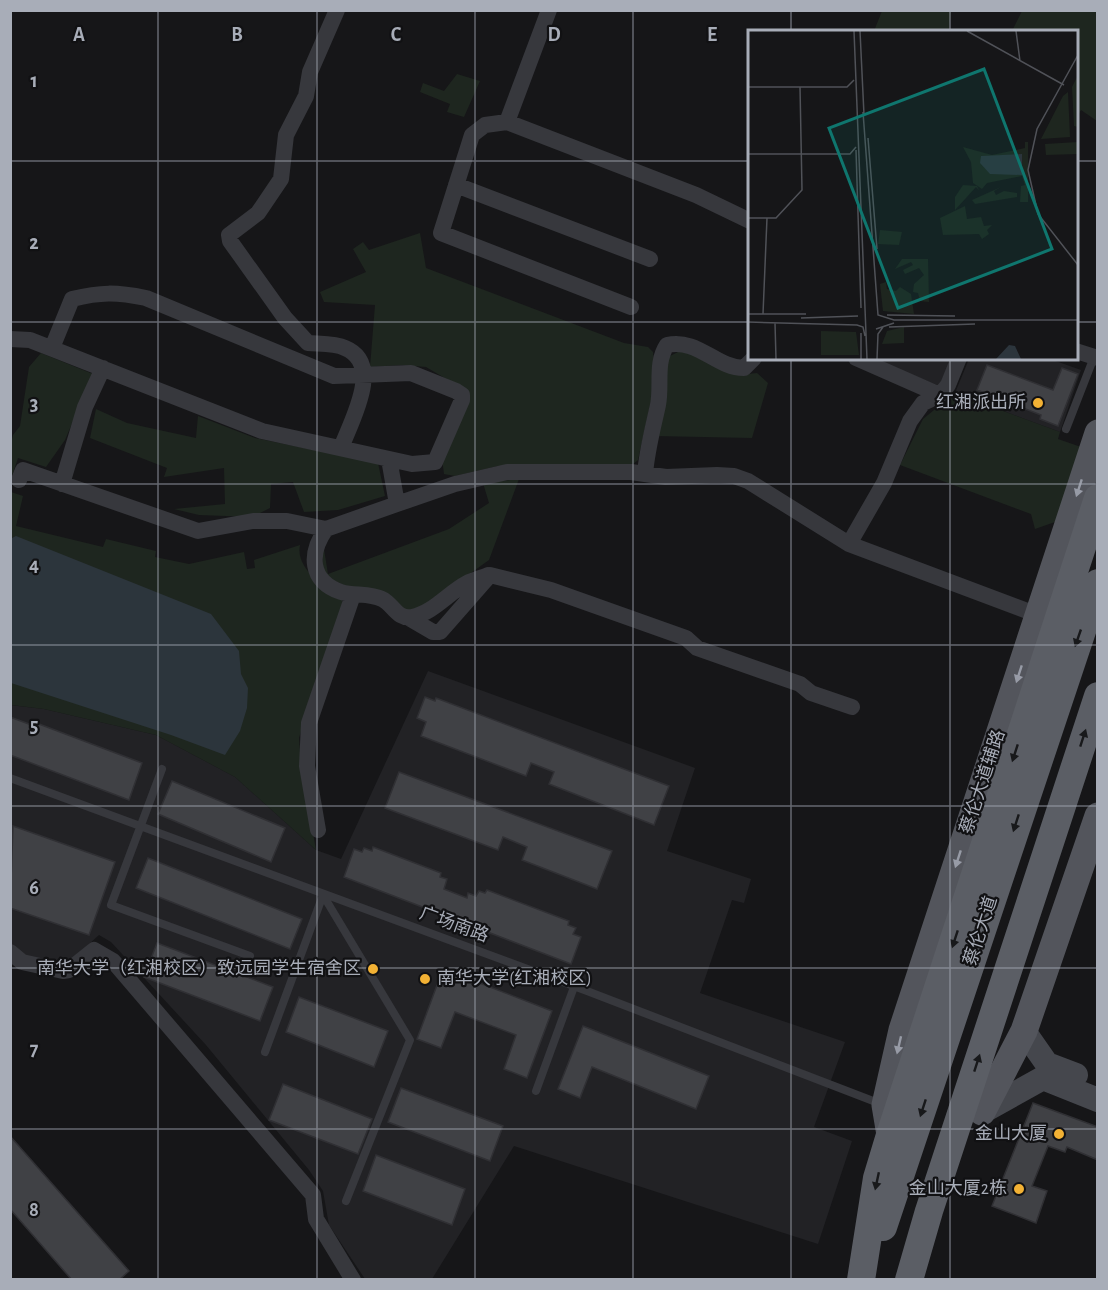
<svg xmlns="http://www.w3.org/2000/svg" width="1108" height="1290" font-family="'Alegreya Sans','Noto Sans SC',sans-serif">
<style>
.built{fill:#222225}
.green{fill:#1e261f}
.water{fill:#2c353c}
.building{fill:#404145;stroke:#303034;stroke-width:1.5}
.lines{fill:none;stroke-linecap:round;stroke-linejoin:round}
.service{stroke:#37383d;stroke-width:8}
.minor{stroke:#37383d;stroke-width:16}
.secondary{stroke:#45474d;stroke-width:24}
.primary{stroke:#53555c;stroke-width:27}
.trunk{stroke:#5b5e65;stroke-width:28}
.oneway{fill:#979ba6}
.oneway2{fill:#18191b}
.grid{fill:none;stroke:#a8adb8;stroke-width:1.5;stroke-opacity:0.55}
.poi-dot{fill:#f2b134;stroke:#111113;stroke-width:2}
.labels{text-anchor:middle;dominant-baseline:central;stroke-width:4.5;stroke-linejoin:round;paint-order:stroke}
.poi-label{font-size:18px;fill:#a8adb8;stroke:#111113;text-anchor:end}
.street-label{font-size:18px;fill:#a8adb8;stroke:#111113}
.inset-road{fill:none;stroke:#505258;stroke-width:1.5}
.view{fill:#0f766e;fill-opacity:0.15;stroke:#0f766e;stroke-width:3}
.inset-edge{fill:none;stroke:#a8adb8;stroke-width:3}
.grid-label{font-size:20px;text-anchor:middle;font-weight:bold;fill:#a8adb8;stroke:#111113;stroke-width:4.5;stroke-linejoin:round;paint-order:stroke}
</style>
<rect width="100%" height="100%" fill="#161618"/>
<path class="built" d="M874 359H951L939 386Z
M969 359H1050L1081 370 1060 432 955 393Z
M428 671 695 768 667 851 751 879 744 903 732 900 700 993 845 1042 814 1127 852 1141 818 1244 514 1146 432 1279H365L329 1225 323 1191 309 1170 206 1045 111 942 99 935 66 965 27 957 11 945 10 705 44 709 156 735 235 777 316 850 341 859Z"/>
<path class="green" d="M882 11H951L949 31H874Z
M1022 11H1097V121L1081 110 1077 117 1076 32 1012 31Z
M457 74 480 81 464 117 447 112 450 104 420 92 423 83 444 91Z
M420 233 426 268 624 343 648 347 653 352 656 378 638 460 632 465 498 466 455 476 444 474 442 459 465 390 426 367 402 365 370 367 375 305 324 302 320 292 366 272 353 249 363 242 369 250Z
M682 350 748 374 757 373 768 383 752 438 654 436 668 357Z
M41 353 93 374 65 440 46 467 18 458 11 479V443L13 435 20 426 29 367Z
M955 393 1060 432 1058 439 1084 448 1055 522 1035 529 1031 514 900 465 923 419Z
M96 409 127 423 196 438 198 416 255 438 378 463 385 496 338 510 304 512 293 482 271 484 270 508 252 517 199 515 174 509 225 504 224 468 164 477 167 468 90 438Z
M519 479 489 560 418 611 407 614 322 575 323 543 328 574 449 529 489 503 483 483Z
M11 492 23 496 16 526 103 547 106 539 156 551 155 557 189 564 244 552 247 569 255 568 254 560 300 545C295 569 325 587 342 600L343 605 317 677 299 738 301 766 316 850 235 777 156 735 44 709 11 705Z"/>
<path class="water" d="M16 536 211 614 239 651 241 674 248 688 247 708 240 731 225 755 171 735 11 683 10 539Z"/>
<path class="building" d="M987 365 1053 390 1062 368 1078 374 1058 426 1040 419 1041 415 977 390Z
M425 697 435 701 436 698 669 786 654 825 549 784 554 772 531 763 526 776 421 736 426 722 417 718Z
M10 717 29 724 31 721 142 763 129 800 10 755Z
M399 772 612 851 597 889 522 860 527 847 503 837 498 850 385 808Z
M172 781 285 828 271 862 158 814Z
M13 826 115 862 89 935 10 908Z
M373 847 441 873 440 877 447 879 444 889 467 898 468 893 476 896 479 891 485 893 487 890 569 921 568 925 576 928 573 934 581 937 571 964 344 877 354 849 362 852 364 848 372 851Z
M148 858 302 919 290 949 136 888Z
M157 943 273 987 260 1021 144 977Z
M443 969 552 1011 527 1078 504 1069 516 1035 455 1012 441 1048 417 1039Z
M299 997 388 1031 374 1067 286 1032Z
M583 1026 709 1076 696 1109 592 1067 580 1098 558 1089Z
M283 1084 372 1119 358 1154 269 1120Z
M401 1088 503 1126 490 1161 388 1122Z
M1033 1103 1098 1127V1160L1067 1147 1065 1152 1048 1146 1032 1186 1047 1191 1036 1223 992 1206Z
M10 1136 129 1271 119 1280H72L10 1209Z
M376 1155 465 1189 452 1225 363 1191Z"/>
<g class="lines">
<path class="service" d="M1066 429 1094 357
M162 769 111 905 250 956
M10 778 587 991 881 1104
M265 1052 323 895 410 1040 346 1201
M536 1091 574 987"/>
<path class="minor" d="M337 10 310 72 306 96 286 135 281 179 258 213 229 235 230 241 285 318 308 343C319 344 335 343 345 348 384 364 351 421 341 448
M549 10 507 122 696 195 750 221
M507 122 485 125 472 135 441 233 631 307
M456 185 650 259
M10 339 30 340 262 431 412 464 435 462 462 400V395L456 391 411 373 334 376 146 298C116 292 101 292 72 299L52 348
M1076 351 1098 358
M856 358 940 395
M389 459 397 504 455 484 507 472H631L666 477 717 475 734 476 748 481 849 544 1038 615
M645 474C647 450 653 428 658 405 662 385 655 363 667 345 698 338 716 368 744 368L754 358
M19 480 23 470 198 531 253 521H287L326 529 397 504
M62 484 85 407 103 368
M326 529C309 553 309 581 341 592 353 596 370 593 382 599 393 604 397 620 412 617 433 613 448 593 467 583 473 580 481 578 488 575
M849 544 884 483 910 421 923 403 940 395 948 385 959 358
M409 618 433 632H440L490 575 551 590 686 638 697 648 800 684 811 693 852 707
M318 830 307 766 309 723 353 595
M10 952 22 962 63 971 69 970 94 950 113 961 313 1195 316 1219 353 1280"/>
<path class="secondary" d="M1024 1031 1047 1064 1076 1075
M982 1112 1043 1078 1098 1100"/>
<path class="primary" d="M982 1112 1024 1031 1098 816
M890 1135 885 1105 902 1030 1098 433"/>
<path class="trunk" d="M883 1227 1098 583
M861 1280 877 1178 890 1135 1098 498
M909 1280 929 1211 1098 696"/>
</g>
<defs><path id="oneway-solid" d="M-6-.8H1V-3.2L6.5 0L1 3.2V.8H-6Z" transform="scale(1.5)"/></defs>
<g class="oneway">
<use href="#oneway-solid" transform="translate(1079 488) rotate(108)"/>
<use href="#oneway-solid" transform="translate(1019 674) rotate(108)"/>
<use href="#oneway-solid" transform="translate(958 859) rotate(108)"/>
<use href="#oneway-solid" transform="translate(899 1045) rotate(103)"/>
</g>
<g class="oneway2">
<use href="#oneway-solid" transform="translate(1078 638) rotate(109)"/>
<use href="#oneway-solid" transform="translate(1083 738) rotate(-72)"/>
<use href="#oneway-solid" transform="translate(1015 753) rotate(108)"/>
<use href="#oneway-solid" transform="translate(1016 823) rotate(108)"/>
<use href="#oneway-solid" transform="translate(955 939) rotate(108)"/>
<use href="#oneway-solid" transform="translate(977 1063) rotate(-72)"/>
<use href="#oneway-solid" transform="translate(923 1108) rotate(108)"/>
<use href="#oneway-solid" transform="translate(877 1181) rotate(102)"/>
</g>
<path class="grid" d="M158 10V1280M317 10V1280M475 10V1280M633 10V1280M791 10V32M950 10V32M10 161H750M1076 161H1098M10 322H750M1076 322H1098M791 358V1280M950 358V1280M10 484H1098M10 645H1098M10 806H1098M10 968H1098M10 1129H1098"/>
<g class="poi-dot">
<circle cx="1038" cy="403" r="6"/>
<circle cx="373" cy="969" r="6"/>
<circle cx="425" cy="979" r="6"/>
<circle cx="1059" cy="1134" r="6"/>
<circle cx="1019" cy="1189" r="6"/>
</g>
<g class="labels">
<g class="poi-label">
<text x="1026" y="403">红湘派出所</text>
<text x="361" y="969">南华大学（红湘校区）致远园学生宿舍区</text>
<text x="437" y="979" text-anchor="start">南华大学(红湘校区)</text>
<text x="1047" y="1134">金山大厦</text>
<text x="1007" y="1189">金山大厦2栋</text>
</g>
<g class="street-label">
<text transform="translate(983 782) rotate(-72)">蔡伦大道辅路</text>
<text transform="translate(454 925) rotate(20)">广场南路</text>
<text transform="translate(981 931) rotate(-72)">蔡伦大道</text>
</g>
</g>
<g transform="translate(748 30)">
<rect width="330" height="330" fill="#161618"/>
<path d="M330 45V97L326 96 324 57ZM320 62 322 107 293 109 315 66ZM277 112H280V172H272L273 156 277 155 274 146 239 153 234 159 225 153 223 132 215 117 244 125 277 118ZM330 112V124L298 125 297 114ZM215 155 229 156 231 160 228 157 207 180V167ZM253 157 246 161 248 165 256 161 269 163V167L227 174 224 170ZM217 176 219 189 233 187 236 196 244 195 239 200 241 204 234 209 231 204 195 205 192 188ZM132 200 154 202 151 215 130 214ZM154 229H180L181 272 172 271 170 263 165 262 166 254 176 245 171 238 157 244 155 240 165 235 163 232 147 239ZM138 252 139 259 148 261 152 257 163 264 166 284 135 281 132 254ZM156 297V313L134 314 139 301ZM73 301 108 302 111 325H73Z" fill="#1e261f"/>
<path d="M274 124V145L242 144 232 133 233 126ZM261 315 267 316 273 329H248Z" fill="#2c353c"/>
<path class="inset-road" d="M106 1 119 329M112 1 116 85M219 1 316 55M268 1 272 31M330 25 289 99 280 140 290 184 330 235M0 57H99L106 50M115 82 130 285 146 290H330M120 108 129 219M108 120 113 278M0 124H102L108 117M0 188H19M0 284H58M15 284 19 188H28L54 160 52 57M139 285 207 286M53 288 110 286M0 292 109 295 115 297 117 306M27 293 28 329M141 297 227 294M128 299 146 293M113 303V329M129 329 130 304 135 297"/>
<path class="view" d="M236 39 304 219 150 278 81 98Z"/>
<rect width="330" height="330" class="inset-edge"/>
</g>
<g class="grid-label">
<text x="79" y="41">A</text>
<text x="237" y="41">B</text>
<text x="396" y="41">C</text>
<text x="554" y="41">D</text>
<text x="712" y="41">E</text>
<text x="34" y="87">1</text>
<text x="34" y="249">2</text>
<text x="34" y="410">3</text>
<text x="34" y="571">4</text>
<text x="34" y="732">5</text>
<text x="34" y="894">6</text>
<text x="34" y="1055">7</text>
<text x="34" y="1216">8</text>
</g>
<rect width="1108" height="1290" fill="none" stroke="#a8adb8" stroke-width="24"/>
</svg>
